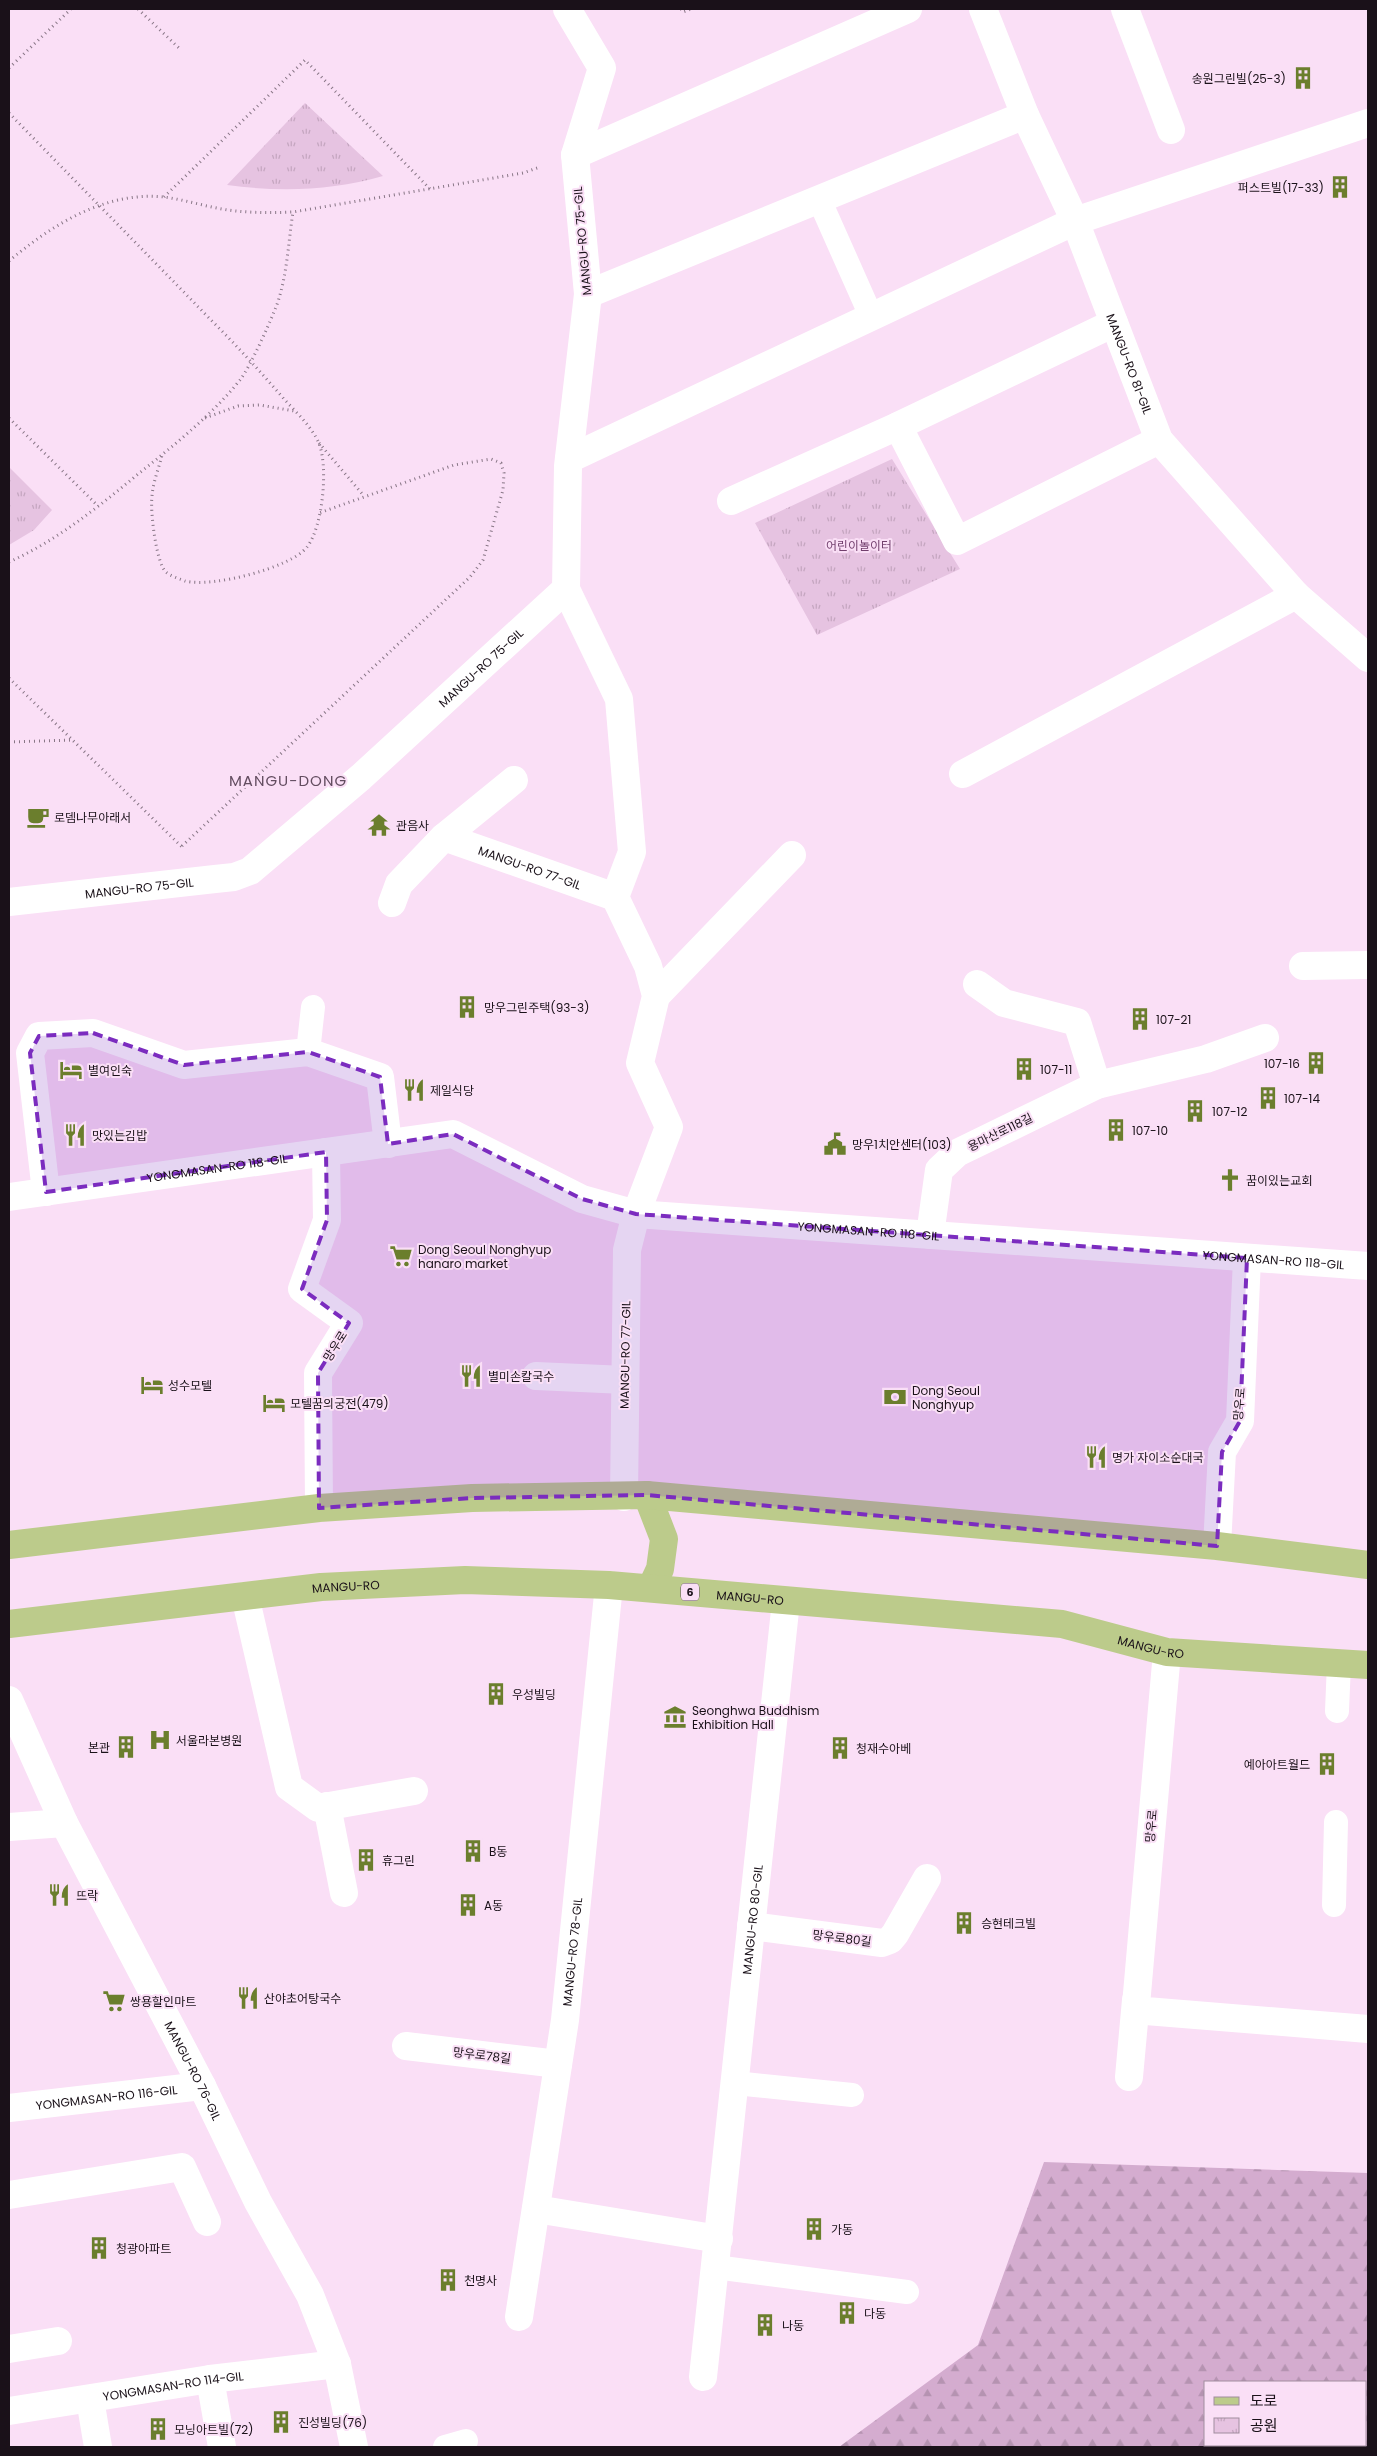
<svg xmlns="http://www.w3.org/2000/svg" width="1377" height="2456" font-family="Poppins,'Noto Sans KR',sans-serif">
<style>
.forest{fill:url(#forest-firs);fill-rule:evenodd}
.park{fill:url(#park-tufts)}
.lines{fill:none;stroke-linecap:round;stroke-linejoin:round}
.path{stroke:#887686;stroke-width:3;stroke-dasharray:1 4;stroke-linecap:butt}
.lane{stroke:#fff;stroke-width:24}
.street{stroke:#fff;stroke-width:28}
.primary{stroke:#bccb8b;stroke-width:28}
.marked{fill:#7b2cbf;fill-opacity:0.2;stroke:#7b2cbf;stroke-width:4;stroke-dasharray:10 6;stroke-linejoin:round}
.labels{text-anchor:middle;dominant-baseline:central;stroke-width:4;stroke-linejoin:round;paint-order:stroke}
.shield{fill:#fadff6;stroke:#5d4f5b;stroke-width:1}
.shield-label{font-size:11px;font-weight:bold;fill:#1a1119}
.poi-label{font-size:12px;fill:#1a1119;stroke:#fadff6;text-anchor:start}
.street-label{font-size:12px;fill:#1a1119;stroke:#fadff6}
.park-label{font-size:12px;fill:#723f6d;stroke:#fadff6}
.quarter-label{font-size:15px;letter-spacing:1px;fill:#634d60;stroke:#fadff6}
</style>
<defs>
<pattern id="forest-firs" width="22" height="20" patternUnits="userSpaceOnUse" patternTransform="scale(1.25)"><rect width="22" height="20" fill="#d4accf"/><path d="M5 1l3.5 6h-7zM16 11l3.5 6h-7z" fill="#b593b1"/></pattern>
<pattern id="park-tufts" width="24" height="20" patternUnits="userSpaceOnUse" patternTransform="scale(1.25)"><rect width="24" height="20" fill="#e6c3e1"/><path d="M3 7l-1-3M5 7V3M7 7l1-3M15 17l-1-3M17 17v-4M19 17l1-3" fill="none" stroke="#c5a6c0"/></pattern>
</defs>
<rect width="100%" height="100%" fill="#fadff6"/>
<path class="forest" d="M1044 2162 1368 2173V2447H839L978 2345ZM1206 2382H1366V2445H1206Z"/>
<path class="park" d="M305 103 383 176C331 191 279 192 227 185Z
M892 459 960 569 817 635 755 523Z
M9 467 52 510 34 530 9 545Z"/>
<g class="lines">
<path class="path" d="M138 9 180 49
M681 9 683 12 691 9
M9 68 71 9
M9 113C76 182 143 250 210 319 236 345 260 371 284 399 296 412 310 425 318 441 329 464 323 527 307 547 291 568 211 588 185 581 180 579 170 576 166 572 156 563 150 510 152 496 153 482 159 468 162 455
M164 197 305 60 430 189
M9 261C52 225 105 191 164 197 186 200 207 207 228 210 250 213 271 213 293 212L523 173 540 167
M9 418 98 506
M205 418 238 406 260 405 294 411
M319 443 364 496
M9 562C56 541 97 508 137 475 173 446 211 416 240 380 250 367 267 329 274 312 287 282 288 244 293 212
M9 678 182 847
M9 742 73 740
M182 846 470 577 483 560 503 490 504 473 501 463 491 459 454 465 319 513"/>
<path class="lane" d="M819 199 871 316
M308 1052 313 1007
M1337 1711 1339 1663
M1334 1905 1336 1822
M735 2083 852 2095
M715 2267 907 2292
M445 2447 466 2441"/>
<g class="street">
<path id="s1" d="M983 9 1025 115 1075 221 1159 440 1296 595 1368 658"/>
<path d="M1125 9 1171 130"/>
<path d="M575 155 908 9"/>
<path d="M588 294 1025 115"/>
<path d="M898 426 957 541 1159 440"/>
<path d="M569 459 1075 221 1368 123"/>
<path d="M731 501 898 426 1114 323"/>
<path d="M566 589 619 699 632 852 615 897"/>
<path d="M963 774 1296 595"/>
<path id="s2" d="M444 837 615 897 648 966 656 996 640 1063 669 1127 636 1214 627 1250 624 1497"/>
<path id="s3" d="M9 902 215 879 234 877 250 871 361 777 566 589 568 466 588 294 575 155 602 68 567 9"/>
<path d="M392 903 399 884 444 837 514 780"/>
<path d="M1303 966 1368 965"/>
<path d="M977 984 1004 1003 1077 1022 1097 1085"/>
<path d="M656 996 792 855"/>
<path d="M46 1192 30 1053 39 1036 93 1033 184 1065 308 1052 380 1077 388 1144"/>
<path id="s4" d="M9 1197 453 1134 582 1199 636 1214 1368 1266"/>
<path d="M930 1235 939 1170 957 1153 1097 1085 1206 1059 1265 1038"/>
<path d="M536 1376 625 1380"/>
<path d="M319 1508 318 1373 349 1323 302 1289 327 1220 326 1152"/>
<path d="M1217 1546 1222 1452 1240 1421 1247 1258"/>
<path d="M245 1596 289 1787 318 1808 414 1791"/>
<path d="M1167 1652 1136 2005 1146 2011 1368 2029"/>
<path id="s5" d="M9 1700 64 1823 202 2086 258 2202 310 2295 337 2364 354 2447"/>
<path d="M327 1806 344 1893"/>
<path d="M9 1827 64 1823"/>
<path d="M751 1926 882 1943 890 1940 895 1934 927 1878"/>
<path d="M406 2046 558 2064"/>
<path d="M1129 2077 1136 2000"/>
<path id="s6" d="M9 2108 202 2086"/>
<path d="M9 2195 182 2167 207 2222"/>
<path d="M536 2209 719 2239"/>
<path id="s7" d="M519 2317 565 2020 609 1585"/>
<path d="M9 2349 58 2341"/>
<path id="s8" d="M703 2377 786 1601"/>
<path d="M210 2379 222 2447"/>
<path d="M90 2399 98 2447"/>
<path id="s9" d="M9 2411 210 2379 337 2364"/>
</g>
<g class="primary">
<path d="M647 1495 664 1539 660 1569 651 1588"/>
<path d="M9 1545 319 1508 472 1498 647 1495 1217 1546 1368 1565"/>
<path id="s10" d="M9 1624 321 1587 465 1580 609 1585 1062 1624 1167 1652 1368 1665"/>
</g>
</g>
<path class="marked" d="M93 1033 184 1065 308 1052 380 1077 388 1144 453 1134 582 1199 636 1214 1247 1258 1240 1421 1222 1452 1217 1546 647 1495 472 1498 319 1508 318 1373 349 1323 302 1289 327 1220 326 1152 46 1192 30 1053 39 1036Z"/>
<defs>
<symbol id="building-bare" viewBox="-9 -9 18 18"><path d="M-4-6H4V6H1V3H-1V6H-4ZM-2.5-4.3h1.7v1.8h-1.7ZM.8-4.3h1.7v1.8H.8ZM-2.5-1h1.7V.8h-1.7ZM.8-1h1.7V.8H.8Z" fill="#6b7e2d" stroke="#fadff6" stroke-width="2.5" paint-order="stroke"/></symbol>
<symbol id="cafe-bare" viewBox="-9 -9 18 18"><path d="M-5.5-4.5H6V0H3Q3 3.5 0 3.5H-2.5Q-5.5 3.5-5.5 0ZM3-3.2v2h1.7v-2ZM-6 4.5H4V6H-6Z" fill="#6b7e2d" stroke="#fadff6" stroke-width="2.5" paint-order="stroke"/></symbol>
<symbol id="temple-bare" viewBox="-9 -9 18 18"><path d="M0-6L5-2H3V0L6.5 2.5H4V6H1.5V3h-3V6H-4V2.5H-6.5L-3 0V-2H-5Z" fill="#6b7e2d" stroke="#fadff6" stroke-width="2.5" paint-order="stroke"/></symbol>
<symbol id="hotel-bare" viewBox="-9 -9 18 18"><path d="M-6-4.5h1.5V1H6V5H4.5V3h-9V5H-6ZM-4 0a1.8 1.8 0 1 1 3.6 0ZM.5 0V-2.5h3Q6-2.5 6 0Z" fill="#6b7e2d" stroke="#fadff6" stroke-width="2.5" paint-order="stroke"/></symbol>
<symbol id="restaurant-bare" viewBox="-9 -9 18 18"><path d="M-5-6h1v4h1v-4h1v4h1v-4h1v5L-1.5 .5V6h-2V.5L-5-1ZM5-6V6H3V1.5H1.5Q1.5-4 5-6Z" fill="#6b7e2d" stroke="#fadff6" stroke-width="2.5" paint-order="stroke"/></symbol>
<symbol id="civic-bare" viewBox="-9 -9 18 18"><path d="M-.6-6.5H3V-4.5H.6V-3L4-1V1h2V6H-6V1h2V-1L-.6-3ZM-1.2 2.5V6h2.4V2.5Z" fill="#6b7e2d" stroke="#fadff6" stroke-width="2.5" paint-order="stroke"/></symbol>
<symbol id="church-bare" viewBox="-9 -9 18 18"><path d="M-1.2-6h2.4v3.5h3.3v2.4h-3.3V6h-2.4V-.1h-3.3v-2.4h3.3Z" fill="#6b7e2d" stroke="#fadff6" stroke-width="2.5" paint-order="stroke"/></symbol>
<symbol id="supermarket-bare" viewBox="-9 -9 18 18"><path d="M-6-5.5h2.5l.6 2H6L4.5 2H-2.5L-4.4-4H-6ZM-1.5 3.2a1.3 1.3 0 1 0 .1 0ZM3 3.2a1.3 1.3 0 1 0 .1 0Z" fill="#6b7e2d" stroke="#fadff6" stroke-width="2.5" paint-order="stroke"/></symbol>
<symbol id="bank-bare" viewBox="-9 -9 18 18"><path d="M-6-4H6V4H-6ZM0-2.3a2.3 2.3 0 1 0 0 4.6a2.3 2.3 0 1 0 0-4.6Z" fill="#6b7e2d" stroke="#fadff6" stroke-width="2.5" paint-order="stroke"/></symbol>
<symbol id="museum-bare" viewBox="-9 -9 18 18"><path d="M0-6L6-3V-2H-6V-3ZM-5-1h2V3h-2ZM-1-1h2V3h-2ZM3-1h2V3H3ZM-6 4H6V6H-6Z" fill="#6b7e2d" stroke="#fadff6" stroke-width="2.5" paint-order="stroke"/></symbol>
<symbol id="hospital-bare" viewBox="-9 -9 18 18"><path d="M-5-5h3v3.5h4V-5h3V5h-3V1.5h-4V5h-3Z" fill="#6b7e2d" stroke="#fadff6" stroke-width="2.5" paint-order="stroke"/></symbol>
</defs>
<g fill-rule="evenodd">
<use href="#building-bare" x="1287" y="62" width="32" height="32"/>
<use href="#building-bare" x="1324" y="171" width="32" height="32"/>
<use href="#cafe-bare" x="22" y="801" width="32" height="32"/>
<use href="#temple-bare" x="363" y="809" width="32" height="32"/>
<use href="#building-bare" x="451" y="991" width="32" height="32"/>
<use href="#building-bare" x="1124" y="1003" width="32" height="32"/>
<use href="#building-bare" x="1300" y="1047" width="32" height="32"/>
<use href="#building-bare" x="1008" y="1053" width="32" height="32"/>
<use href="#hotel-bare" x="55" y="1054" width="32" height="32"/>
<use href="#restaurant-bare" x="398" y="1074" width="32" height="32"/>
<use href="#building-bare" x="1252" y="1082" width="32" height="32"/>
<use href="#building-bare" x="1179" y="1095" width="32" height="32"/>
<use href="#building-bare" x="1100" y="1114" width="32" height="32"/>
<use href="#restaurant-bare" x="59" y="1119" width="32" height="32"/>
<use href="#civic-bare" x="819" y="1128" width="32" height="32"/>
<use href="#church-bare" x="1214" y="1164" width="32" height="32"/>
<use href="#supermarket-bare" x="385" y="1240" width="32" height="32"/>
<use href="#restaurant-bare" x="455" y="1360" width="32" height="32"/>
<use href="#hotel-bare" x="136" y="1369" width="32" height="32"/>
<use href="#bank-bare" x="879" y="1381" width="32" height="32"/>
<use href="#hotel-bare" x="258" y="1387" width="32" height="32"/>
<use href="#restaurant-bare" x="1080" y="1441" width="32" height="32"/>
<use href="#building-bare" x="480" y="1678" width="32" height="32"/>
<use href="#museum-bare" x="659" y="1701" width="32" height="32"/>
<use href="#hospital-bare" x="144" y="1724" width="32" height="32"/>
<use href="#building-bare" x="110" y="1731" width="32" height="32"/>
<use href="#building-bare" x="824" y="1732" width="32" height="32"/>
<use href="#building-bare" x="1311" y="1748" width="32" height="32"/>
<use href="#building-bare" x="457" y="1835" width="32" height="32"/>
<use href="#building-bare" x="350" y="1844" width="32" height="32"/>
<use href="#restaurant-bare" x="43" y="1879" width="32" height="32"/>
<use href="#building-bare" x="452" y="1889" width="32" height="32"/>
<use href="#building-bare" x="948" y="1907" width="32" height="32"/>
<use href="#restaurant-bare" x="232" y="1982" width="32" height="32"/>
<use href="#supermarket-bare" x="98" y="1985" width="32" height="32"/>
<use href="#building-bare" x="798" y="2213" width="32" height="32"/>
<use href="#building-bare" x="83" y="2232" width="32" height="32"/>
<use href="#building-bare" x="432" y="2264" width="32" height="32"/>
<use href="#building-bare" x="831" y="2297" width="32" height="32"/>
<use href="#building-bare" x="749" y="2309" width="32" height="32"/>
<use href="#building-bare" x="265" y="2406" width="32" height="32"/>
<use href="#building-bare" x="142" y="2413" width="32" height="32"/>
</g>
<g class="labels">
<rect class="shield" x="681" y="1583.5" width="18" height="17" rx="4"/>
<g class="shield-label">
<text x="690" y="1592">6</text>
</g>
<g class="poi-label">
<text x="1286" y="78" text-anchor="end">송원그린빌(25-3)</text>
<text x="1324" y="187" text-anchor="end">퍼스트빌(17-33)</text>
<text x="54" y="817">로뎀나무아래서</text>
<text x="396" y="825">관음사</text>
<text x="484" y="1007">망우그린주택(93-3)</text>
<text x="1156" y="1019">107-21</text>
<text x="1300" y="1063" text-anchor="end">107-16</text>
<text x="1040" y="1069">107-11</text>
<text x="88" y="1070">별여인숙</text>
<text x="430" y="1090">제일식당</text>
<text x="1284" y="1098">107-14</text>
<text x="1212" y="1111">107-12</text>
<text x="1132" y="1130">107-10</text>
<text x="92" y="1135">맛있는김밥</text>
<text x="852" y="1144">망우1치안센터(103)</text>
<text x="1246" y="1180">꿈이있는교회</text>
<text x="418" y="1249">Dong Seoul Nonghyup<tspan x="418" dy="14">hanaro market</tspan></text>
<text x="488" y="1376">별미손칼국수</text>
<text x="168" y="1385">성수모텔</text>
<text x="912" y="1390">Dong Seoul<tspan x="912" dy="14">Nonghyup</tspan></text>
<text x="290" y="1403">모텔꿈의궁전(479)</text>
<text x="1112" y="1457">명가 자이소순대국</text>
<text x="512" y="1694">우성빌딩</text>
<text x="692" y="1710">Seonghwa Buddhism<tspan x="692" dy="14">Exhibition Hall</tspan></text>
<text x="176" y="1740">서울라본병원</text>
<text x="110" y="1747" text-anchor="end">본관</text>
<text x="856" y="1748">청재수아베</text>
<text x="1310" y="1764" text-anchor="end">예아아트월드</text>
<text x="489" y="1851">B동</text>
<text x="382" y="1860">휴그린</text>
<text x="76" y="1895">뜨락</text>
<text x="484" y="1905">A동</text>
<text x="981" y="1923">승현테크빌</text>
<text x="264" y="1998">산야초어탕국수</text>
<text x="130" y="2001">쌍용할인마트</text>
<text x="831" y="2229">가동</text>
<text x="116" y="2248">청광아파트</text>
<text x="464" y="2280">천명사</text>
<text x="864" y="2313">다동</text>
<text x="782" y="2325">나동</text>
<text x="298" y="2422">진성빌딩(76)</text>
<text x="174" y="2429">모닝아트빌(72)</text>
</g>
<g class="street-label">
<text transform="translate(582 241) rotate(-95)">MANGU-RO 75-GIL</text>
<text stroke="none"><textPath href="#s1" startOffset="384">MANGU-RO 81-GIL</textPath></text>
<text stroke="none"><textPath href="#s3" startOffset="551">MANGU-RO 75-GIL</textPath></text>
<text stroke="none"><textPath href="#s2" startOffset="91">MANGU-RO 77-GIL</textPath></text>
<text stroke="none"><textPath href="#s3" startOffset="131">MANGU-RO 75-GIL</textPath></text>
<text transform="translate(1000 1132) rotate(-26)">용마산로118길</text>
<text stroke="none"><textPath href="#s4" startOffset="210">YONGMASAN-RO 118-GIL</textPath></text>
<text stroke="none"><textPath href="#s4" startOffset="882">YONGMASAN-RO 118-GIL</textPath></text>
<text stroke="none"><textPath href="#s4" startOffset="1288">YONGMASAN-RO 118-GIL</textPath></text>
<text transform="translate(335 1346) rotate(-58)">망우로</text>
<text transform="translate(625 1355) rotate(-89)">MANGU-RO 77-GIL</text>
<text transform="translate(1239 1404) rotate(-85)">망우로</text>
<text stroke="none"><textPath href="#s10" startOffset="339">MANGU-RO</textPath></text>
<text stroke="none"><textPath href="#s10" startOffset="744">MANGU-RO</textPath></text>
<text stroke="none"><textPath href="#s10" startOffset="1149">MANGU-RO</textPath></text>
<text transform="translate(1151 1826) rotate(-85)">망우로</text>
<text stroke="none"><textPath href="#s8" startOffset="460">MANGU-RO 80-GIL</textPath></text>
<text transform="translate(842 1938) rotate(7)">망우로80길</text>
<text stroke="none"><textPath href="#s7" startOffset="369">MANGU-RO 78-GIL</textPath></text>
<text transform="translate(482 2055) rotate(7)">망우로78길</text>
<text stroke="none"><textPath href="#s5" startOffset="414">MANGU-RO 76-GIL</textPath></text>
<text stroke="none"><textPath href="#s6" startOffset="98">YONGMASAN-RO 116-GIL</textPath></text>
<text stroke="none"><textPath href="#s9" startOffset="166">YONGMASAN-RO 114-GIL</textPath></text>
</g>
<g class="park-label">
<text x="859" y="545">어린이놀이터</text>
</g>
<g class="quarter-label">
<text x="288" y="780">MANGU-DONG</text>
</g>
</g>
<rect width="1377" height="2456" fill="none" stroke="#1a1119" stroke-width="20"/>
<rect x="1204" y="2381" width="162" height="65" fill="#fadff6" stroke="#a08d9e"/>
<rect x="1214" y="2397" width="25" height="8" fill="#bccb8b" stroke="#a08d9e"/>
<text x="1250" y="2406" font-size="15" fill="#1a1119">도로</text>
<rect x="1214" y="2418" width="25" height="15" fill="url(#park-tufts)" stroke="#a08d9e"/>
<text x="1250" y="2431" font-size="15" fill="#1a1119">공원</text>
</svg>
